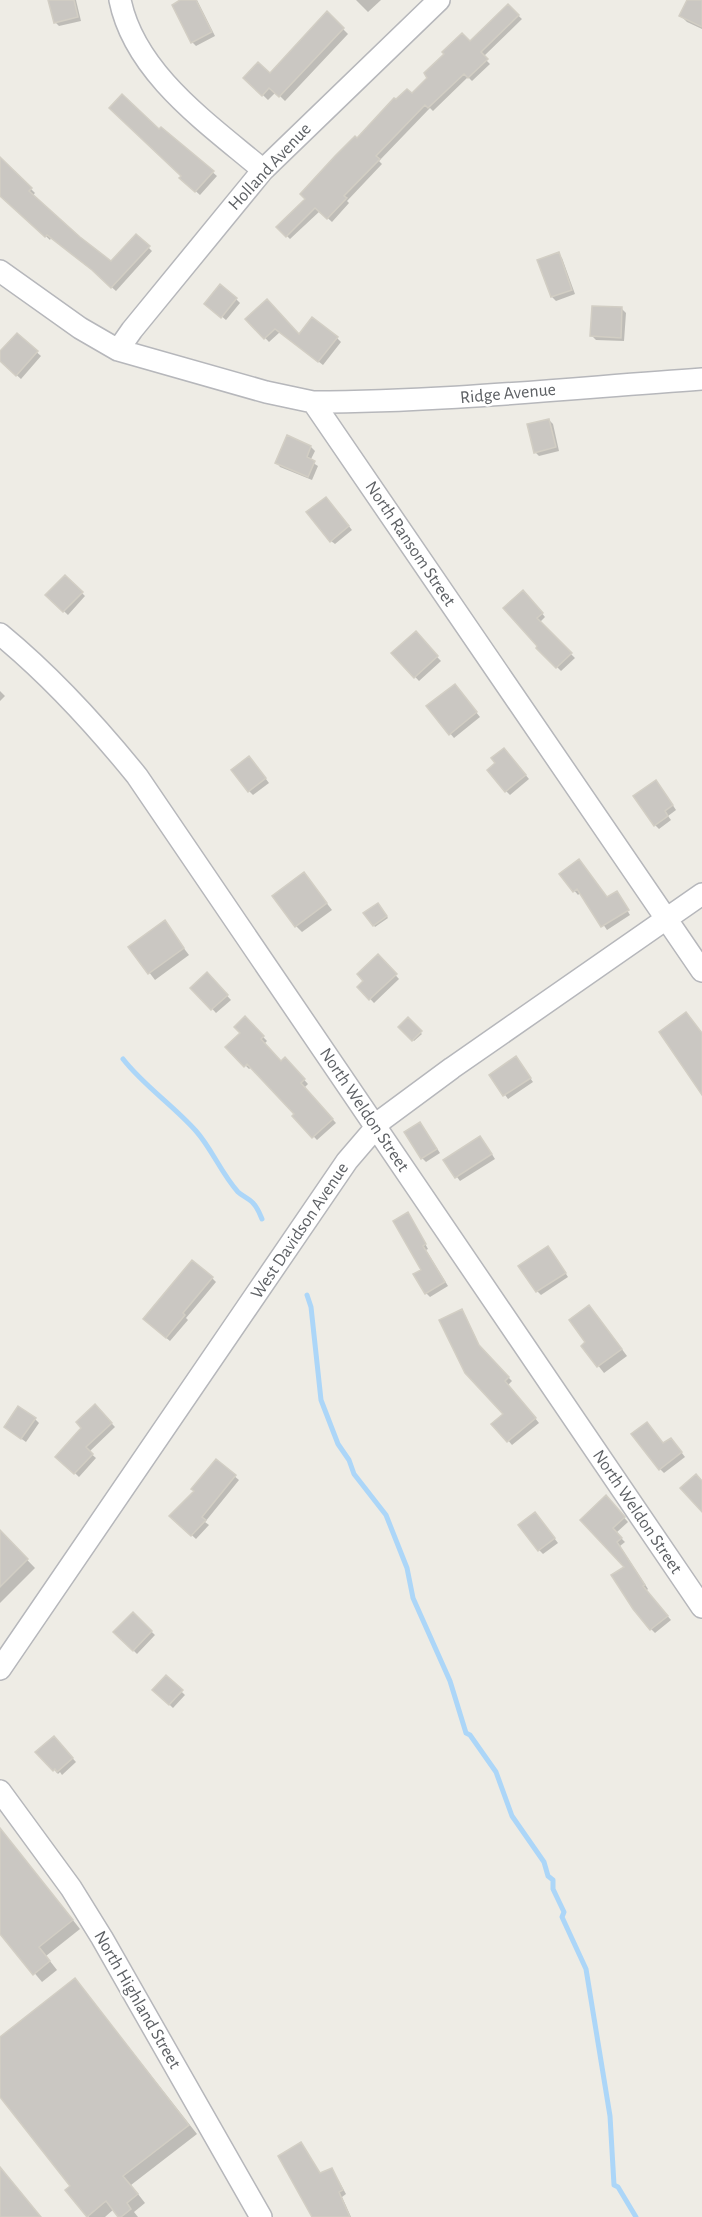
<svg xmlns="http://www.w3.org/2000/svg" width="702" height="2217" font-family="'Alegreya Sans',sans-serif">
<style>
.shadow{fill:#0003}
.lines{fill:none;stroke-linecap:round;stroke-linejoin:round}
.stream{stroke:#acd6f8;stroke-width:5}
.building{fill:#cac7c2;stroke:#d2cec4;stroke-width:1.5}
.minor-casing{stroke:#b6b7bb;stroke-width:24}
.minor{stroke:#fff;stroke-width:21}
.labels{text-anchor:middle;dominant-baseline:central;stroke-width:5;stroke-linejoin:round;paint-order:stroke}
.street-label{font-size:18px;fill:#5d6064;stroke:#fff}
</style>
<rect width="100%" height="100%" fill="#eeece5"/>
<path class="shadow" d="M49 0H76L81 21 59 26 55 22Z
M184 0H197L215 36 196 46 192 42Z
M356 0H381L368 12Z
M689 0H702V29L687 22 681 16Z
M508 6 522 19 483 57 490 64 472 81 468 77 433 111 430 108 379 161 382 164 347 201 349 203 332 222 320 211 290 239 278 227 307 199 357 140 412 95Z
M327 13 348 34 285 101 276 92 268 100 245 78 270 76Z
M162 129 217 176 200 195 181 178 183 176 159 132Z
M6 164 35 193 32 196 79 238 112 263 137 236 152 251 116 291 97 274 51 238 50 240 0 193V169Z
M558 254 562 258 575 294 556 301 552 297Z
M236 299 240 303 226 320 208 305Z
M622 309 626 313 624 341 596 340 592 336Z
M247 319 299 336 337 338 341 342 323 365 280 332 269 342Z
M17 335 41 356 21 379 0 360V354Z
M549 420 553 424 559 451 539 456 535 452Z
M311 447 315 451 310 461 318 466 312 480 280 467 277 463Z
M330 502 352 530 335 544 331 541Z
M65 577 85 596 68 615 47 595Z
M527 596 545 617 539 623 575 658 561 671 538 648Z
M415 634 441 661 419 681 393 653Z
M458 690 480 717 454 738 428 707Z
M0 691 5 696 0 701Z
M508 754 529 779 510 795 506 791Z
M253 762 269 783 253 795 249 791Z
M660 786 676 810 668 816 671 820 659 829 655 825Z
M304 874 332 910 302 932 296 926Z
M561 875 607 899 618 895 630 915 607 930 581 892 578 895Z
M379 906 388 918 375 927 365 913Z
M164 922 189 955 155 980 130 947Z
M378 956 399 979 374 1003 359 987Z
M207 974 231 1000 216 1013 193 988Z
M245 1018 267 1041 264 1044 281 1063 285 1059 308 1084 304 1088 336 1123 317 1140 294 1116 296 1114 252 1067 249 1069 227 1047 242 1033Z
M408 1020 422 1034 414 1041 401 1027Z
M516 1058 533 1082 508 1099 491 1075Z
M423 1127 440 1153 426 1162 422 1158Z
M484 1142 495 1159 460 1181 445 1161Z
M411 1218 428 1249 426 1250 448 1286 430 1297 426 1293Z
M552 1252 568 1277 541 1295 537 1291Z
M212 1278 216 1282 186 1318 188 1320 170 1341 148 1323Z
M461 1311 465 1315 482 1351 512 1381 508 1385 539 1423 512 1445 494 1424 505 1414Z
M595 1313 627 1356 604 1373 583 1346 587 1342Z
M95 1406 115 1427 89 1452 96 1458 79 1477 57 1456 83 1428Z
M35 1419 39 1423 26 1442 9 1430Z
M675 1444 685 1457 664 1473 660 1469 664 1445Z
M216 1461 239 1480 205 1522 209 1525 196 1539 171 1516 196 1491Z
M606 1498 628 1522 616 1533 625 1542 620 1546 648 1589 646 1591 671 1620 655 1633 651 1629 626 1567 582 1520Z
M539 1518 558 1543 543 1554 539 1550Z
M1 1533 35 1568 0 1603V1534Z
M133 1614 155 1635 137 1654 115 1632Z
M166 1677 185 1695 173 1708 154 1690Z
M54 1738 76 1762 62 1775 60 1772 58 1774 38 1752Z
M0 1828 80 1929 46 1956 57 1970 42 1982 0 1932Z
M83 1989 197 2134 131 2185 145 2203 134 2212 138 2217H120L114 2209 105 2217H89L68 2190 72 2186 0 2094V2039Z
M301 2144 321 2175 331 2170 335 2174 346 2194 342 2197 351 2217H313Z"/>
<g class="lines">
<path class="stream" d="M123 1059C144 1086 173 1105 196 1131 212 1149 221 1173 238 1192 242 1196 249 1198 253 1203 257 1207 260 1214 262 1219
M307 1295 311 1307 321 1400 338 1444 349 1460 354 1474 386 1515 407 1568 413 1598 450 1681 466 1733 470 1735 496 1772 512 1816 544 1862 548 1876 553 1880V1889L564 1912 562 1917 586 1969 610 2116 614 2185 618 2187 636 2217"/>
</g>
<path class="building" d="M48 0H74L78 17 54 23Z
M180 0H196L212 32 191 43 172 5Z
M687 0H702V27L679 16Z
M508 4 519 15 481 52 488 59 468 78 464 74 428 108 425 105 376 156 380 159 344 196 347 198 327 219 315 208 286 237 276 227 305 199 300 194 335 156 355 136 357 138 394 98 396 99 407 89 412 93 427 78 424 73 444 54 442 52 462 33 470 41Z
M327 11 344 28 279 97 269 88 262 96 243 78 258 62 270 73Z
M122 94 159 129 161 127 214 171 195 192 179 178 181 176 109 108Z
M0 157 32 188 29 191 80 237 111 261 136 234 150 246 111 288 92 270 47 235 45 237 0 196Z
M559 252 572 290 551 297 537 260Z
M220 284 237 298 221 318 204 304Z
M267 299 299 334 312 317 338 337 318 362 275 329 264 339 245 319Z
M592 306 622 307 621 338 590 336Z
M17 333 38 351 16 376 0 361V351Z
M549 419 556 447 534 453 527 424Z
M287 435 311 446 307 457 315 461 308 477 275 463Z
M326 497 349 526 330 542 306 512Z
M65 575 83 592 63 612 45 595Z
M523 590 543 613 537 618 572 653 556 668 536 648 537 646 503 608Z
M416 631 438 656 414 678 391 653Z
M455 684 477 712 449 735 426 706Z
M504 748 526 775 505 792 487 770 495 763 491 758Z
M249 756 266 778 248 792 231 770Z
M656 780 673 805 665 811 668 816 654 826 633 796Z
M579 859 607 897 617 891 629 910 601 927 577 889 573 892 559 874Z
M304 872 327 903 295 927 272 896Z
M378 903 387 916 373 926 363 913Z
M165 920 184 948 148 974 128 947Z
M378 954 397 974 369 1000 357 987 363 981 357 974Z
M207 972 228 995 211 1010 190 988Z
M686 1012 702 1033V1095L659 1032Z
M245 1016 264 1036 261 1039 281 1061 285 1057 305 1079 301 1083 333 1119 312 1138 292 1116 294 1114 247 1064 244 1067 225 1047 240 1033 234 1027Z
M408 1017 422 1031 412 1041 398 1027Z
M516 1056 531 1078 503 1096 489 1075Z
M420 1122 437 1149 421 1159 404 1132Z
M480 1136 492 1154 455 1178 443 1160Z
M408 1212 426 1244 423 1246 445 1282 425 1294 413 1274 421 1270 393 1221Z
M548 1246 566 1273 536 1292 518 1266Z
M192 1260 213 1277 183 1313 185 1315 166 1338 143 1319Z
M589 1305 622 1349 597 1367 581 1346 585 1342 569 1320Z
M462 1309 479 1345 509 1377 505 1381 536 1418 507 1442 491 1424 503 1414 465 1373 439 1320Z
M95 1404 112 1423 86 1447 93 1454 74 1474 55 1457 81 1428 76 1422Z
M18 1406 36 1418 21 1439 4 1427Z
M647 1422 663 1443 671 1438 682 1452 659 1470 631 1434Z
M216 1459 236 1475 202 1517 206 1520 191 1536 169 1516 194 1491 191 1489Z
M696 1474 702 1481V1512L680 1488Z
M606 1495 625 1517 613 1528 622 1538 617 1542 645 1585 643 1586 668 1616 650 1630 633 1609 611 1575 624 1567 580 1520Z
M535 1512 555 1538 538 1551 518 1525Z
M0 1530 28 1559 0 1587Z
M133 1612 152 1631 133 1651 113 1632Z
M166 1675 183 1690 169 1705 152 1690Z
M54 1736 73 1758 57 1772 55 1769 53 1771 35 1752Z
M0 1828 73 1920 39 1947 50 1961 33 1975 0 1934Z
M75 1978 189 2125 123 2176 138 2194 127 2203 131 2209 121 2217H118L106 2201 87 2217 65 2190 70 2186 0 2097V2037Z
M301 2142 320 2173 332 2168 343 2190 339 2192 350 2217H312L278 2156Z
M0 2167 41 2217H0Z"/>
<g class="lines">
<defs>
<path id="minor" d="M120 0C135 74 209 124 263 170
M0 271 80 328 118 350 266 392 313 402 702 971
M118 350 132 330 263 170 439 0
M313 402C443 402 572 388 702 379
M0 634C51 676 95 724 137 776L702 1607
M0 1669 347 1161 383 1119 452 1068 702 894
M0 1791 71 1888 102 1938 261 2217"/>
</defs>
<use href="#minor" class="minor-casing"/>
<use href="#minor" class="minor"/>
</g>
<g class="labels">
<g class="street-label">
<text transform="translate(270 167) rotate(-47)">Holland Avenue</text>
<text transform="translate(508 394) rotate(-5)">Ridge Avenue</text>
<text transform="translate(410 544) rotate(56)">North Ransom Street</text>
<text transform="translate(364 1110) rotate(56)">North Weldon Street</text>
<text transform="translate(300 1231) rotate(-56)">West Davidson Avenue</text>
<text transform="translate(637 1512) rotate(56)">North Weldon Street</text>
<text transform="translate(137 2000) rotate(60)">North Highland Street</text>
</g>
</g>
</svg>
